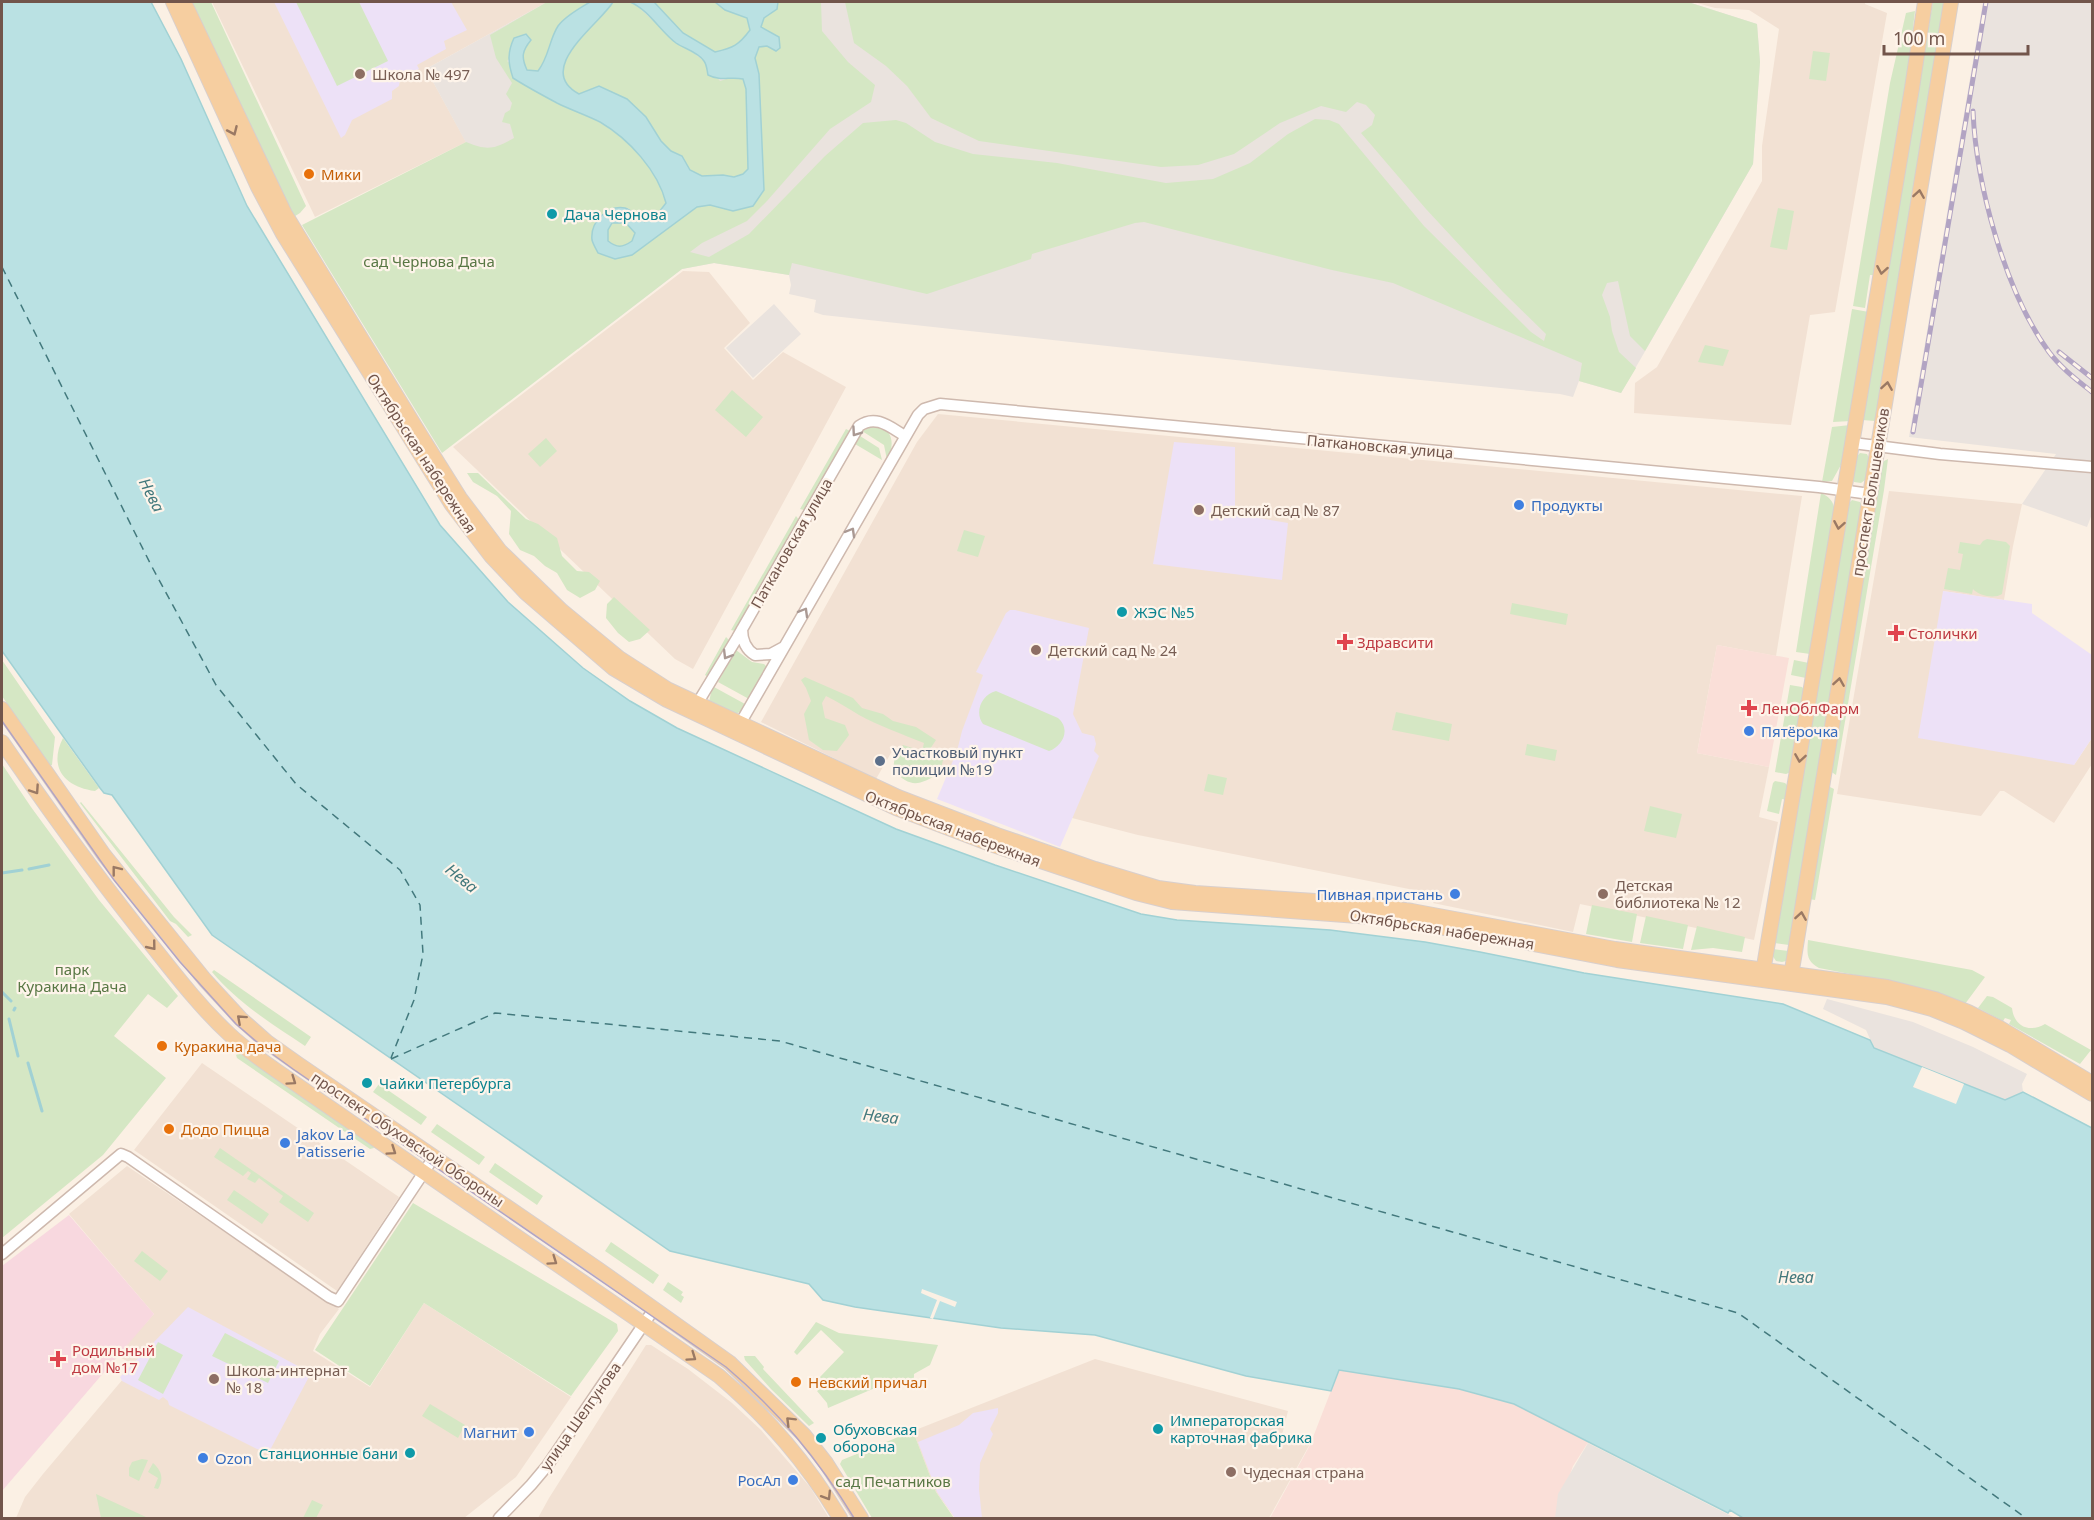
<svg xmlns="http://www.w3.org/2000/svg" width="2094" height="1520" font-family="'Noto Sans',sans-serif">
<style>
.residential{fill:#f2e1d3}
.commercial{fill:#fadfd8}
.industrial{fill:#eae3de}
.education{fill:#ede1f7}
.medical{fill:#f8d8df}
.green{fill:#d5e7c4}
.water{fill:#bae1e3;stroke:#a1d1d4;stroke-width:1.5;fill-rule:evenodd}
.pier{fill:#fbf0e4}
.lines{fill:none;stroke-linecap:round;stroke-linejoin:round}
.stream{stroke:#a1d1d4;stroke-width:3}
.ferry{stroke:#43797d;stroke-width:1.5;stroke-dasharray:8 6;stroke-linecap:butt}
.minor-casing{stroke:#ceb9ae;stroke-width:13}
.major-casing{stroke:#d8cfcd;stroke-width:16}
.minor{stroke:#fff;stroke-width:10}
.major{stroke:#f6cea0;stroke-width:14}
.tram{stroke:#b2a4c3;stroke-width:1.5}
.rail-casing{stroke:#b2a4c3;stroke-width:5}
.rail{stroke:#fef4ea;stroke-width:3;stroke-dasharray:9;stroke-linecap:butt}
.oneway{stroke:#9a7964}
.oneway2{stroke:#aa9993}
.education-dot{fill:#8d6e63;stroke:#fef4ea;stroke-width:2}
.food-dot{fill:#e8710a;stroke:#fef4ea;stroke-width:2}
.culture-dot{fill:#0f9aa8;stroke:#fef4ea;stroke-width:2}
.shop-dot{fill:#3f7fe0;stroke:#fef4ea;stroke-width:2}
.health-dot{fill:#e0444e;stroke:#fef4ea;stroke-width:2}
.service-dot{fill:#5c6f8a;stroke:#fef4ea;stroke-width:2}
.labels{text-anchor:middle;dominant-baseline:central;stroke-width:4.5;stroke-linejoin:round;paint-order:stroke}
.education-label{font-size:15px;fill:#785e54;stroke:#fef4ea;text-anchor:start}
.food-label{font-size:15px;fill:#c56008;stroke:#fef4ea;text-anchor:start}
.culture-label{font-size:15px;fill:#0d838f;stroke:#fef4ea;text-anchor:start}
.park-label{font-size:15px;fill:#587744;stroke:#fef4ea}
.street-label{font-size:15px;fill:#72554b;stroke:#fef4ea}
.shop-label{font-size:15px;fill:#366cbe;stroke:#fef4ea;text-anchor:start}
.health-label{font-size:15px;fill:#be3a42;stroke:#fef4ea;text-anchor:start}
.service-label{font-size:15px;fill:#4e5e75;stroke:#fef4ea;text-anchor:start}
.water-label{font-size:16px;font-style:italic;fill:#43797d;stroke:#fef4ea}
</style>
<rect width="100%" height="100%" fill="#fbf0e4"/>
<path class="residential" d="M212 2H547L426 69 466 142 315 217Z
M1694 2H1865V4L1887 13 1835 312 1810 315 1791 425 1634 413 1635 383 1657 367 1762 181V146L1779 29 1749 10 1715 8Z
M683 271 709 272 750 323 724 348 753 380 783 352 846 387 693 669 675 659 453 447Z
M938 414 1802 496 1776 656 1717 645 1697 753 1769 767 1759 817 1778 822 1754 940 1580 904 1573 932 1433 903 1434 894 1138 835 1072 818 999 795 895 746 876 779 761 722 917 442Z
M1889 491 2022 504 2013 546 2004 600 1943 591 2074 765 2092 738V764L2054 823 2004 791H2000L1981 816 1837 794Z
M202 1063 399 1197 337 1291 134 1150Z
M127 1166 339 1309 320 1334 313 1351 370 1387 424 1303 571 1397 516 1477 464 1518H16L25 1497 43 1474 134 1366 117 1355 154 1314 69 1214Z
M646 1345H651L688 1369 732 1403 761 1430 810 1487 829 1518H538L549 1498Z
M1095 1359 1288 1411 1282 1435 1311 1442 1269 1518H955L936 1492 913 1431Z"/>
<path class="commercial" d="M1717 645 1789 658 1769 767 1697 753Z
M1339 1370 1459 1389 1514 1404 1589 1441 1573 1466 1555 1518H1270L1310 1445Z"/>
<path class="industrial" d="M547 2H1688L1757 24 1760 62 1753 164 1621 393 1579 381 1573 397 1560 394 1390 377 823 315 814 312 816 300 789 294 791 285 789 275 714 263 682 269 578 349 426 69Z
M1983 2H2092V514L2087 527 2022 504 2056 454 1909 437Z
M774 304 801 334 753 378 726 348Z
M1827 999 1913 1022 1973 1047 2027 1074 2022 1084 2023 1092 2006 1101 1874 1048 1866 1030 1823 1009Z
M1588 1443 1735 1518H1555L1558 1494Z"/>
<path class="education" d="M274 2H451L467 30 444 41 446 49 417 65 419 69 400 79 399 86 392 91V99L352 120 345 135 341 138Z
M1174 442 1235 447V514L1288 523 1282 580 1153 564Z
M1943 591 2032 604V613L2092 655V738L2074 765 1918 738Z
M1010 610H1015L1089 628 1073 714 1082 733 1094 736 1096 744 1094 751 1099 756 1060 847 937 799 957 751 962 731 983 675 976 672 1006 613Z
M188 1307 311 1373 269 1452 257 1449 169 1405 168 1401 163 1397 159 1400 122 1381 120 1377Z
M998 1408V1413L990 1429 993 1434 980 1463 979 1489 982 1518H955L937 1492 918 1442 959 1425 973 1413Z"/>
<path class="medical" d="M69 1215 154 1314 2 1491V1266Z"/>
<path class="green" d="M189 2H211L306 206 300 213 292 218Z
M296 2H359L388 61 337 86Z
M547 2H590C576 10 557 29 551 45 547 55 545 62 538 71L527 70C521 57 522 51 530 41L507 61C533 78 558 97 584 114 589 117 595 119 600 123 630 140 657 170 666 203L656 216 644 222 628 208 594 228 615 259 697 207 710 205 733 210 764 190 759 74 755 58 759 47 767 46 779 37 760 28 764 18 777 9 778 2H821L822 31 848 62 875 85 871 102 830 129 767 201 747 221 702 243 690 252 709 257 749 234 825 156 863 123 896 120 906 123 935 142 973 154 1057 163 1166 183 1213 179 1250 163 1288 134 1315 119 1329 120 1339 124 1424 226 1531 332 1544 341 1546 334 1503 292 1426 209 1361 133 1372 125 1375 115 1366 105 1357 102 1346 112 1321 106 1280 123 1234 154 1198 165 1161 167 979 141 931 118 907 86 886 66 854 43 845 2H1688L1757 24 1760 62 1753 164 1645 351 1630 336 1618 281 1607 283 1602 295 1610 317 1612 331 1619 352 1636 368 1621 393 1579 381 1582 363 1393 283 1332 270 1144 222 1135 223 1032 254 1031 259 927 294 792 263 789 275 714 263 682 269 442 453 302 225 466 142C488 151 494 149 514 138L510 124 502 122 505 113 510 110 512 103 506 94 512 83 496 58 490 35Z
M613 2H630L634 3 678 44 695 54 705 62 720 81 733 77 743 79 746 89 748 169 743 174 734 177 723 175 702 176 690 170 682 156 671 151 661 141 646 117 599 86 579 94C534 68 600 24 613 2Z
M654 2H715L725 10 747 18 750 30C739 45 733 48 715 52L683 33Z
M1933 2H1944L1875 421 1862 420Z
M1915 11 1906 87 1874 275H1870L1865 308 1853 306 1890 83 1906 13Z
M1813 51 1830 53 1826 81 1809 79Z
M1778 208 1794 211 1787 250 1770 247Z
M612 223H626L635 233 632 241C622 248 617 248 608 241V230Z
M1852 309 1869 312 1851 421 1833 422Z
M1705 345 1729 350 1723 366 1698 362Z
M732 390 763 417 746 437 715 410Z
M1850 425 1842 463 1832 481 1822 482 1832 427Z
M874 426C894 427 895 446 887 460L884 445 862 431Z
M846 429 850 431 804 510 800 509Z
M860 436 879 448 882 460 855 444Z
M546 438 557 451 540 467 528 454Z
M1860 453 1867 454 1869 458 1865 480 1861 483 1854 482C1851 475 1854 458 1860 453Z
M1888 459 1884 490 1836 775 1830 771 1881 466 1882 462Z
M467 473H478L526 519 538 524 557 538 562 556 577 571 589 572 600 581 595 590 580 598 567 590 557 573 545 566 534 556 520 550 509 534 511 511 497 496 473 482Z
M1821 493C1830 497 1834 502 1835 512L1810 654 1796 652Z
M1852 500 1860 502 1862 506 1789 945 1774 943 1848 504Z
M796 516 799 520 735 631 731 630Z
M964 530 985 536 978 557 957 551Z
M1987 539 2006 542 2010 546 2002 594C1995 599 1979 596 1973 589L1972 594 1944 589 1948 568 1960 570 1963 554 1958 553 1960 542 1980 545 1983 541Z
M614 597 650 630 640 639 629 642 618 633 606 618 607 604Z
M1512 603 1568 614 1566 625 1510 614Z
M726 637 729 640 708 677 705 675Z
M736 650 752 662 764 664 767 667 749 699 718 682Z
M2 660 55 737 52 765 49 766 2 696Z
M1794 660 1809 663 1806 678 1791 675Z
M805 677 853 698 862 708 883 714 893 721 916 727 936 740 930 749 943 760 940 773C918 786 911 788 893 770L895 755 903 745 922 751 924 743C902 734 879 726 859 715 848 708 838 702 826 696L822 703 825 718 845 725 849 735 837 751 823 750 809 740 804 714 811 701 806 688 801 680Z
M1790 685 1802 687 1804 690 1791 772 1786 774 1775 772Z
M714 687 745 704 741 711 733 716 709 702 711 693Z
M996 691 1058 718C1071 729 1063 746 1049 751L983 724C974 712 982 694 996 691Z
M1396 712 1452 724 1449 741 1392 730Z
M63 738 99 788 95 791C65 787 48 768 63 738Z
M1527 744 1557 750 1555 761 1525 755Z
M2 764 31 807 99 900 178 996 167 1008 148 994 114 1036 166 1078 103 1155 2 1238Z
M1208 774 1227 778 1223 795 1204 791Z
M1775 781 1785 783 1789 787 1787 800 1782 799 1779 814 1767 811 1773 783Z
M1830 787 1834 789 1815 900 1809 899 1828 788Z
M81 802 174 917 192 935 188 937 176 924 170 921 80 803Z
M1650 806 1682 814 1676 838 1644 831Z
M1592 905 1637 914 1632 942 1586 934Z
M1646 916 1688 925 1683 949 1640 943Z
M1697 926 1745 937 1742 952 1713 948 1691 950Z
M1808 940 1972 970 1985 977 1965 1004 1912 986 1819 968C1806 961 1807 953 1808 940Z
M1773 949 1789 951 1786 961 1782 962 1776 961 1772 955Z
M214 970 311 1037 305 1046C272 1024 238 1003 212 972Z
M1987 996 1993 997 2012 1008C2014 1027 2030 1033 2045 1024L2091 1050 2080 1064 2009 1024 2011 1020 2005 1018 2003 1021 1978 1008Z
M240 1053 373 1145 374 1148 370 1149 237 1058 236 1055Z
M379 1084 427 1117 421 1125 373 1092Z
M437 1124 485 1157 479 1165 431 1132Z
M220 1148 314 1213 308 1222 279 1202 283 1196 259 1178 255 1183 247 1179 251 1173 248 1171 243 1176 214 1157Z
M495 1163 543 1196 537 1205 489 1172Z
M234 1190 269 1214 262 1224 227 1200Z
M413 1203 617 1324 618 1331 571 1396 424 1303 370 1386 315 1350Z
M611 1242 659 1275 653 1284 605 1251Z
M142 1251 168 1271 160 1281 134 1261Z
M668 1282 683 1292 681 1295 684 1297 681 1303 663 1290Z
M816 1322 839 1333 938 1345 930 1365 914 1374V1378L894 1386 889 1382 828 1408 827 1403 817 1391 825 1383 820 1377 844 1352 821 1330 797 1355 794 1352Z
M225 1333 279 1361 268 1383 212 1356Z
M158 1342 183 1355 163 1394 138 1380Z
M744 1356H755L764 1367 763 1369 814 1423 809 1426 771 1389 745 1360Z
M430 1404 465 1425 458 1438 422 1416Z
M913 1431 936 1492 954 1518H872L840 1464 842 1460Z
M142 1459 148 1460 139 1481 129 1476V1468L132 1462Z
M153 1463C162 1471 164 1479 158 1489L154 1488 158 1478 148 1472Z
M96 1494 146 1517 143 1518H101Z
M312 1500 323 1505 316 1518H303Z"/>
<path class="water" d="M2 2H151L181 59 247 206 440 525 508 602 583 668 630 701 677 728 896 829 995 865 1141 914 1177 920 1330 930 1425 942 1480 952 1584 973 1783 1004 1870 1040 1874 1048 2005 1100 2023 1092 2092 1128V1518H1743L1730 1510 1728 1513 1514 1404 1459 1389 1339 1370 1331 1391 1246 1376 1095 1335 1001 1328 855 1307 823 1300 809 1284 670 1251 212 935 112 795 104 793 100 788 2 651Z
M590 2H613C600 24 533 69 579 94L599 86 627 99 646 117 661 141 671 151 682 156 690 170 702 176 723 175 734 177 743 174 748 169 746 89 743 79C729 76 722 82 708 75 707 71 707 65 704 61 698 52 685 49 676 43 660 31 649 10 630 2H654L683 33 715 52C733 48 739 45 750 30L747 18 725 10 715 2H778L777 9 764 18 761 27 779 37 780 48 776 51 767 46 759 47 755 58 759 74 764 190 753 206 733 211 710 205 697 207 632 255 615 259 598 253C596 249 593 244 592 240 590 221 608 205 625 208 632 210 639 218 645 222L656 216 666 203C658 171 629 139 600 122 586 115 571 110 557 103 542 95 527 87 513 78 508 63 507 53 514 38L526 34 531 40C522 51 521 57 527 70L538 71C549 57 549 40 558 26 565 16 580 8 590 2ZM612 223H626L635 233 632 241C622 248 617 248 608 241V230Z"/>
<path class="pier" d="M1922 1067 1964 1084 1956 1104 1913 1087Z
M922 1289 957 1302 955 1307 940 1301 933 1319 930 1318 937 1300 921 1293Z"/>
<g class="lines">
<path class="stream" d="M29 869 49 865
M2 873 22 870
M2 992 11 1001
M14 1010 15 1008
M9 1019 18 1056
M28 1063 42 1111"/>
<path class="ferry" d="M2 267 151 565 216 685 296 784 400 870 420 905 423 954 414 1000 391 1058
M391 1059 495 1013 780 1041 1738 1313 2026 1518"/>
<defs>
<path id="minor" d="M1853 443 1940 454 2092 467
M742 629C742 640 745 649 755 655L771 654 784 647
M697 704 737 638 859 426C876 414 890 427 905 436
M737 729 918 415 924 409 940 404 1819 487 1870 494
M2 1254 121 1154 128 1157 329 1297 338 1301 434 1157
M499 1518 531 1485 547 1466 654 1309"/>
<path id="major" d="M173 2 258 187 283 234 452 505 491 556 526 593 613 668 667 700 896 808 993 845 1136 893 1172 902 1385 918 1482 934 1617 960 1887 997 1932 1009 1964 1022 2010 1045 2092 1094
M184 2 285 214 421 436 460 498 500 551 562 611 619 658 667 689 898 797 997 835 1095 869 1158 888 1195 893 1361 904 1412 911 1615 949 1887 987 1935 999 1968 1012 2000 1028 2092 1083
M2 709 104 855 205 980 241 1019 267 1042 298 1064 598 1269 730 1363 804 1435 826 1463 861 1518
M2 742C50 812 100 881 154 948 177 977 201 1008 229 1034 247 1051 267 1064 287 1078L719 1376C769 1419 806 1462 840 1518
M1762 978 1912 88 1925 2
M1790 982 1951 2"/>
</defs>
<use href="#minor" class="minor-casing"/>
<use href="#major" class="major-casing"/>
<use href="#minor" class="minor"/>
<use href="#major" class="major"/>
<path class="tram" d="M2 721 114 880 180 962 236 1024 264 1048 293 1069 726 1367C779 1412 818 1459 854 1518"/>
<defs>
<path id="rail" d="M1973 111C1976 184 2005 292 2049 352 2061 368 2077 380 2092 392
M2059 352 2092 378
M1913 432 1986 2"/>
</defs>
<use href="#rail" class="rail-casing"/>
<use href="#rail" class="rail"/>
</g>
<defs><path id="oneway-chevron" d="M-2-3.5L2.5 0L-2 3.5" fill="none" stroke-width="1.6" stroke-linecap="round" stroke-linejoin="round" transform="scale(1.5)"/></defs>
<g class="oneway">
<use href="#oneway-chevron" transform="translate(233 131) rotate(66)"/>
<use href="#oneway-chevron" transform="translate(1919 194) rotate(-81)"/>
<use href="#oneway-chevron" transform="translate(1882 270) rotate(100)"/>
<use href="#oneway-chevron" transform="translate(1887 386) rotate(-81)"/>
<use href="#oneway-chevron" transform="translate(1839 525) rotate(100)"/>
<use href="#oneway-chevron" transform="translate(1839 682) rotate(-81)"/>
<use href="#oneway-chevron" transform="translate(1800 758) rotate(99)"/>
<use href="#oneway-chevron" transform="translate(35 790) rotate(56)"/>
<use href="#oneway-chevron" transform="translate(116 870) rotate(-128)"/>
<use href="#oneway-chevron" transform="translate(1801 916) rotate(-81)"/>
<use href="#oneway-chevron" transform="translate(152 946) rotate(51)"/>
<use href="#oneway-chevron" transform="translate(241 1019) rotate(-138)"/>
<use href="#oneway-chevron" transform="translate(292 1081) rotate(35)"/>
<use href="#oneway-chevron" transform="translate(392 1151) rotate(34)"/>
<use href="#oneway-chevron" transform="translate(553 1261) rotate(35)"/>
<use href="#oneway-chevron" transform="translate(692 1357) rotate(35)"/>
<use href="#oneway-chevron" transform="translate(790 1421) rotate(-135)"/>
<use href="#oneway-chevron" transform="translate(827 1496) rotate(58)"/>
</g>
<g class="oneway2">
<use href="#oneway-chevron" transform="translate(856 432) rotate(125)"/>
<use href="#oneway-chevron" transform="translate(851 532) rotate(-60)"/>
<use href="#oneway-chevron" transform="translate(804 612) rotate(-60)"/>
<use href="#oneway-chevron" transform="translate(727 655) rotate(121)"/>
</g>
<g class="education-dot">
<circle cx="360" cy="74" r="6"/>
<circle cx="1199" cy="510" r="6"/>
<circle cx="1036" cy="650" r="6"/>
<circle cx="1603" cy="894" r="6"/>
<circle cx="214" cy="1379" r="6"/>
<circle cx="1231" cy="1472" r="6"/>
</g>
<g class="food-dot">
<circle cx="309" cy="174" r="6"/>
<circle cx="162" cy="1046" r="6"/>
<circle cx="169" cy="1129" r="6"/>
<circle cx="796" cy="1382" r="6"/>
</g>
<g class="culture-dot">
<circle cx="552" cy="214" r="6"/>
<circle cx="1122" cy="612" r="6"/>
<circle cx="367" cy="1083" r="6"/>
<circle cx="1158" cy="1429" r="6"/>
<circle cx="821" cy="1438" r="6"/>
<circle cx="410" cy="1453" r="6"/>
</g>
<g class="shop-dot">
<circle cx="1519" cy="505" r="6"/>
<circle cx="1749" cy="731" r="6"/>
<circle cx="1455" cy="894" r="6"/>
<circle cx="285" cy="1143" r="6"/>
<circle cx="529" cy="1432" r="6"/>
<circle cx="203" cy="1458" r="6"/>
<circle cx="793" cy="1480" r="6"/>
</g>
<g class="health-dot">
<path d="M1893 624h6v6h6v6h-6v6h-6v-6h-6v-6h6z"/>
<path d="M1342 633h6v6h6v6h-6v6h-6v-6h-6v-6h6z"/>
<path d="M1746 699h6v6h6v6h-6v6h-6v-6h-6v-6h6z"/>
<path d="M55 1350h6v6h6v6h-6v6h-6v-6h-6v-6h6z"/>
</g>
<circle class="service-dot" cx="880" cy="761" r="6"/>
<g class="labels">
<g class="education-label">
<text x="372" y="74">Школа № 497</text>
<text x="1211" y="510">Детский сад № 87</text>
<text x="1048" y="650">Детский сад № 24</text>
<text x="1615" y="885">Детская<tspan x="1615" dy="17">библиотека № 12</tspan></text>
<text x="226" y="1370">Школа-интернат<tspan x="226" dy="17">№ 18</tspan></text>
<text x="1243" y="1472">Чудесная страна</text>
</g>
<g class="food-label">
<text x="321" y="174">Мики</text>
<text x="174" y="1046">Куракина дача</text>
<text x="181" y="1129">Додо Пицца</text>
<text x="808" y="1382">Невский причал</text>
</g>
<g class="culture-label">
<text x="564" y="214">Дача Чернова</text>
<text x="1134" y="612">ЖЭС №5</text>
<text x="379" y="1083">Чайки Петербурга</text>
<text x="1170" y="1420">Императорская<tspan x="1170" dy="17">карточная фабрика</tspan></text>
<text x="833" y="1429">Обуховская<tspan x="833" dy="17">оборона</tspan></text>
<text x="398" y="1453" text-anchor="end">Станционные бани</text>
</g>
<g class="park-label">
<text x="429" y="261">сад Чернова Дача</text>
<text x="72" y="969">парк<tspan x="72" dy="17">Куракина Дача</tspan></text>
<text x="893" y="1481">сад Печатников</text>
</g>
<g class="street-label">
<text transform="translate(1380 446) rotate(5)">Паткановская улица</text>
<text transform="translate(422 453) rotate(57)">Октябрьская набережная</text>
<text transform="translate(1870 492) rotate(-81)">проспект Большевиков</text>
<text transform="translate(791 543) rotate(-60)">Паткановская улица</text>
<text transform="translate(953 828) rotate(21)">Октябрьская набережная</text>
<text transform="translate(1442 929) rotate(9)">Октябрьская набережная</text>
<text transform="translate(408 1139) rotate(34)">проспект Обуховской Обороны</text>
<text transform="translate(580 1416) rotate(-55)">улица Шелгунова</text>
</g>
<g class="shop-label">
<text x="1531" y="505">Продукты</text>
<text x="1761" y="731">Пятёрочка</text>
<text x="1443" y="894" text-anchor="end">Пивная пристань</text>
<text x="297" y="1134">Jakov La<tspan x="297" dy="17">Patisserie</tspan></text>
<text x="517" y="1432" text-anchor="end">Магнит</text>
<text x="215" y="1458">Ozon</text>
<text x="781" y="1480" text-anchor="end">РосАл</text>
</g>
<g class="health-label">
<text x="1908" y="633">Столички</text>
<text x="1357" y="642">Здравсити</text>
<text x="1761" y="708">ЛенОблФарм</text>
<text x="72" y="1350">Родильный<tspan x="72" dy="17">дом №17</tspan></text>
</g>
<g class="service-label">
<text x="892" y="752">Участковый пункт<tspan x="892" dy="17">полиции №19</tspan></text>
</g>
<g class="water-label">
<text transform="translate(152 495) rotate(63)">Нева</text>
<text transform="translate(462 878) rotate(39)">Нева</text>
<text transform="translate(881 1116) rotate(7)">Нева</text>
<text x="1796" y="1277">Нева</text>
</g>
</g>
<rect width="2094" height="1520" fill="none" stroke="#72554b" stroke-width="6"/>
<path d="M1884 45v9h144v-9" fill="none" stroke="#72554b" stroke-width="3"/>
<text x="1893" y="45" font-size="18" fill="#72554b" stroke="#fef4ea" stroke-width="4.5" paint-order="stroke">100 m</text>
</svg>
